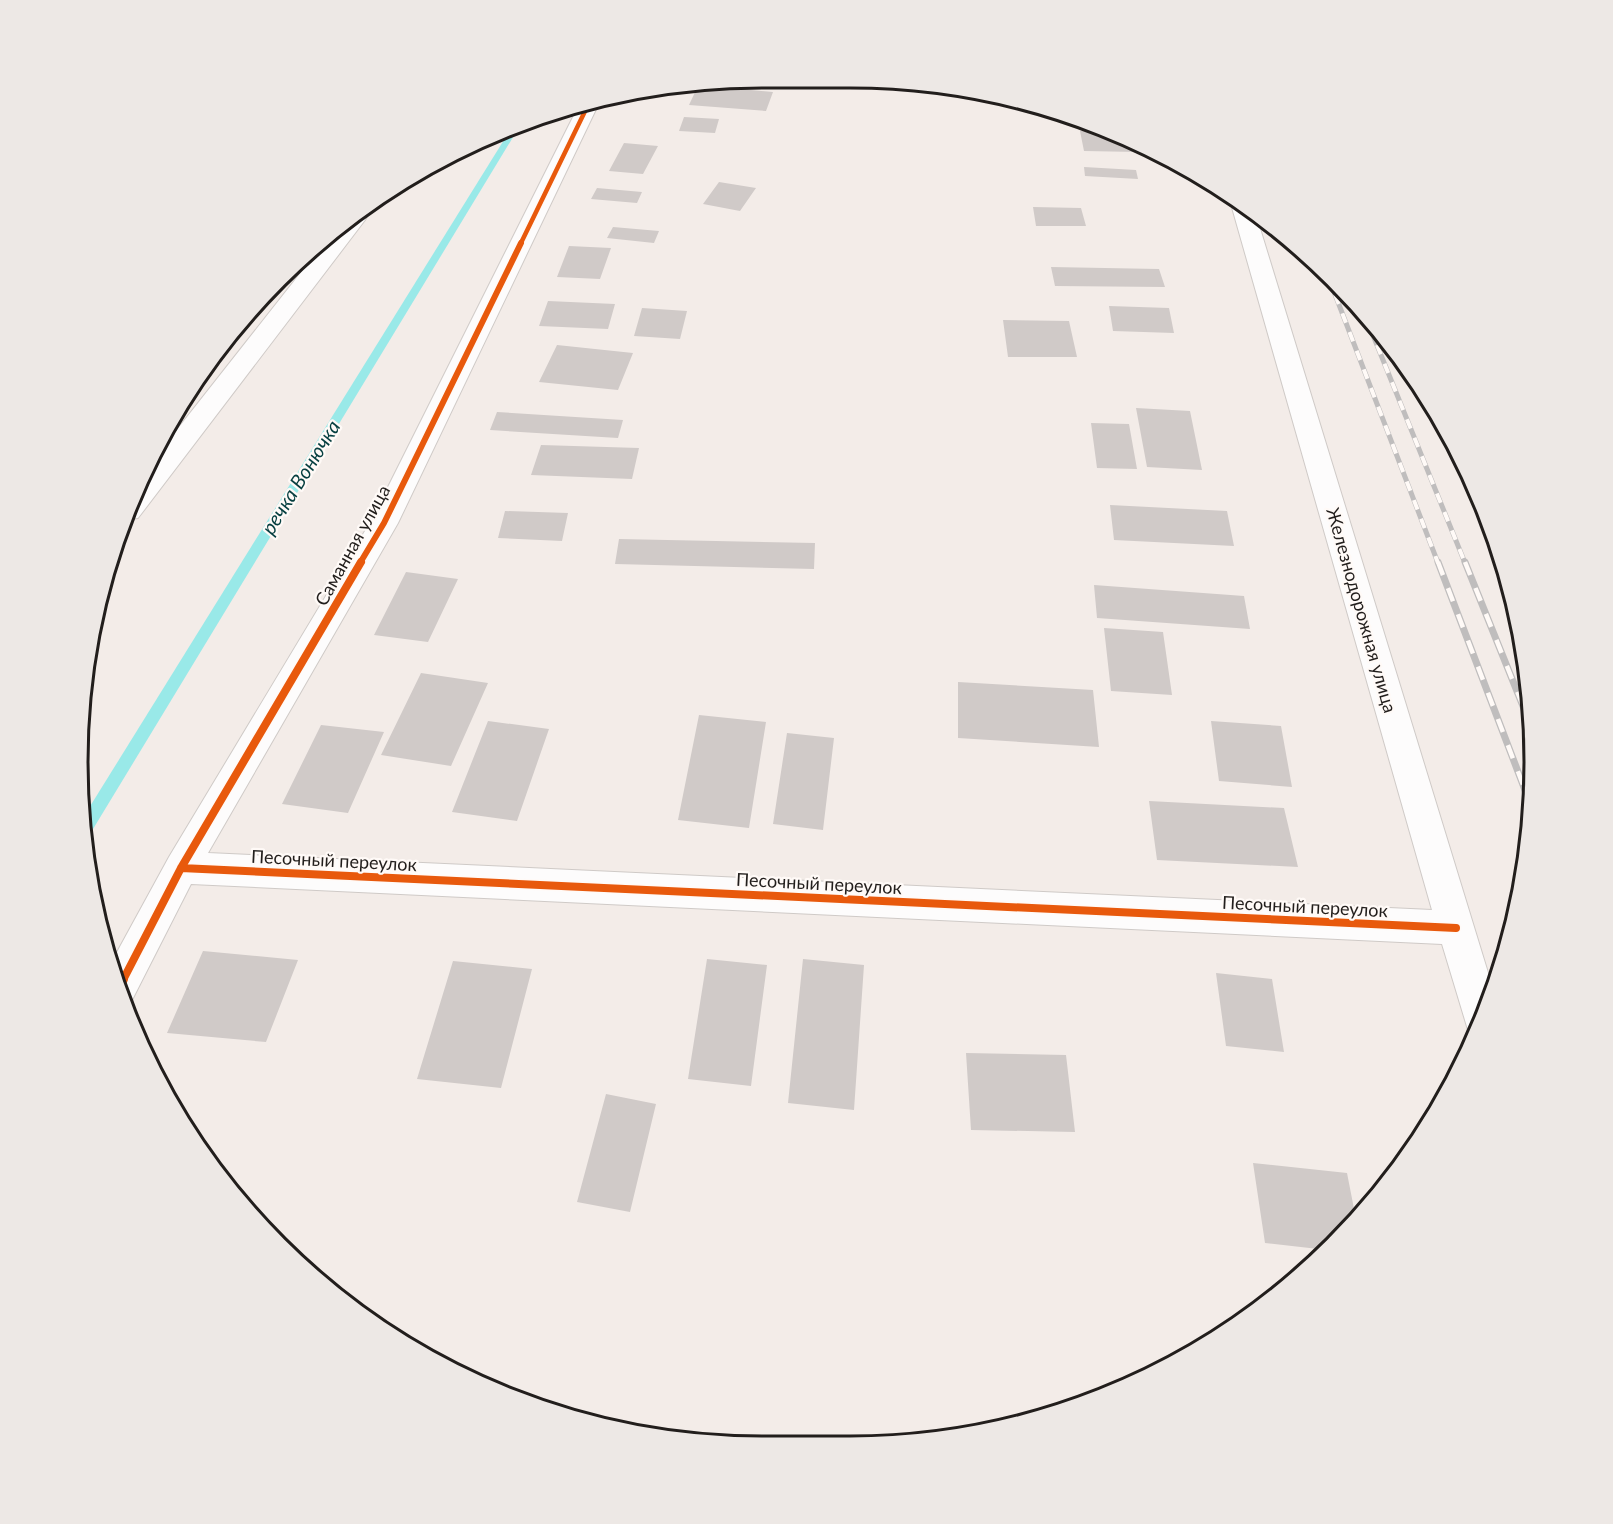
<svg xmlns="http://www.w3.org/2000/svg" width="1613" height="1524" font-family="Lato,sans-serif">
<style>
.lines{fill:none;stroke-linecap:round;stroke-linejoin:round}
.stream{fill:#99e9e8;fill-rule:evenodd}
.building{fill:#d0cac8}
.minor-casing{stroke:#cfcac7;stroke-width:2}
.minor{fill:#fdfcfc;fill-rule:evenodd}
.rail-far1-casing{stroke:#bfbdbd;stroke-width:5}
.rail-casing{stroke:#bfbdbd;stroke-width:7}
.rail-far1{stroke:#fffaf7;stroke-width:4;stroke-dasharray:10;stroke-linecap:butt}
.rail{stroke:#fffaf7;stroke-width:4.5;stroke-dasharray:14;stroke-linecap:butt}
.cycleway-far3-casing{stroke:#fffaf7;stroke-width:7}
.cycleway-far2-casing{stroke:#fffaf7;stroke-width:9}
.cycleway-far1-casing{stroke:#fffaf7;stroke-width:11}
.cycleway-casing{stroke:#fffaf7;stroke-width:14}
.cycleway-far3{stroke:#e8590c;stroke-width:4.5}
.cycleway-far2{stroke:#e8590c;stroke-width:6}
.cycleway-far1{stroke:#e8590c;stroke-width:8}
.cycleway{stroke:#e8590c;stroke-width:10}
.labels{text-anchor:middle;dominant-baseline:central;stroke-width:4.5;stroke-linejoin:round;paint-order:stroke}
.street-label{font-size:18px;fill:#221e1c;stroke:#fffaf7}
.water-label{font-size:20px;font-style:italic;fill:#063f40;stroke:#fffaf7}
.rim{fill:none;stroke:#221e1c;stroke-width:3}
</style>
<rect width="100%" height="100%" fill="#f3ece8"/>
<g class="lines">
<path class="stream" d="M521 124 90 834 84 836V816L512 127Z"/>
</g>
<path class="building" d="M719 87 773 92 766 111 689 105 697 88Z
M684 117 719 119 715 133 679 131Z
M1080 131H1108L1136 142 1139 152 1084 151Z
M624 143 658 146 643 174 609 171Z
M1084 167 1136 170 1138 179 1085 176Z
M719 182 756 188 740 211 703 204Z
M597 188 642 192 637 203 591 199Z
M1033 207 1081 208 1086 226H1036Z
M613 227 659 231 654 243 607 238Z
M569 246 611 248 600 279 557 277Z
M1051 267 1159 269 1165 287 1055 286Z
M548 301 615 304 608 329 539 326Z
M1109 306 1169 308 1174 333 1113 331Z
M642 308 687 311 680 339 634 336Z
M1003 320 1069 321 1077 357H1008Z
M557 345 633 353 618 390 539 382Z
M1136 408 1190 411 1202 470 1147 467Z
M497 412 623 420 618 438 490 430Z
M1091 423 1129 424 1137 469 1097 468Z
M541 445 639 448 632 479 531 475Z
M1110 505 1227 511 1234 546 1114 540Z
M505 511 568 513 562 541 498 538Z
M619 539 815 543 814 569 615 564Z
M406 572 458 579 428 642 374 635Z
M1094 585 1244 596 1250 629 1097 618Z
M1104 628 1163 632 1172 695 1111 691Z
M421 673 488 683 451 766 381 755Z
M958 682 1093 690 1099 747 958 738Z
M699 715 766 722 749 828 678 820Z
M488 721 549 729 517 821 452 812Z
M1211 721 1281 726 1292 787 1219 781Z
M321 725 384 732 348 813 282 804Z
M787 733 834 738 823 830 773 824Z
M1149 801 1284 808 1298 867 1157 860Z
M203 951 298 960 266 1042 167 1033Z
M707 959 767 965 751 1086 688 1079Z
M803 959 864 965 854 1110 788 1103Z
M453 961 532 969 501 1088 417 1079Z
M1216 973 1272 979 1284 1052 1226 1046Z
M966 1053 1066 1055 1075 1132 971 1130Z
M606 1094 656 1104 630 1212 577 1202Z
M1253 1163 1347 1173 1356 1219 1327 1250 1265 1243Z"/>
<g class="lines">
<defs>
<path id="minor" d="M597 101 599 103 398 523 208 853 1432 910 1231 204 1235 199 1255 212 1493 989 1476 1034 1468 1030 1442 944 191 884 131 1002 125 1005 114 982 110 965 169 857 371 521 578 107Z
M363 210 368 215 365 220 138 518 124 520 150 464 321 247Z"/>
</defs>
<use href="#minor" class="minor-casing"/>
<use href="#minor" class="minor"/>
<defs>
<path id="rail-far1" d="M1328 276 1438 563
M1362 308 1465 563"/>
<path id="rail" d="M1438 562 1533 811
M1465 562 1531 726"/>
</defs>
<use href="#rail-far1" class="rail-far1-casing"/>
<use href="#rail" class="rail-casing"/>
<use href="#rail-far1" class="rail-far1"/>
<use href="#rail" class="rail"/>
<defs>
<path id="cycleway-far3" d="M520 245 589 103"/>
<path id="cycleway-far2" d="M360 563 384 523 521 243"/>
<path id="cycleway-far1" d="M181 868 1456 928
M123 980 181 868 361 562"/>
<path id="cycleway" d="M118 989 123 979"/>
</defs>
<use href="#cycleway-far3" class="cycleway-far3-casing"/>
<use href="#cycleway-far2" class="cycleway-far2-casing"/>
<use href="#cycleway-far1" class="cycleway-far1-casing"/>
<use href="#cycleway" class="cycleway-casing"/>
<use href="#cycleway-far3" class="cycleway-far3"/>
<use href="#cycleway-far2" class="cycleway-far2"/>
<use href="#cycleway-far1" class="cycleway-far1"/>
<use href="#cycleway" class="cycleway"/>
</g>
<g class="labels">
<g class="street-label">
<text transform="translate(352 545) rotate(-61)">Саманная улица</text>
<text transform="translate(1362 610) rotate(74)">Железнодорожная улица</text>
<text transform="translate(334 860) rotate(3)">Песочный переулок</text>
<text transform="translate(819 883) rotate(3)">Песочный переулок</text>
<text transform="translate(1305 906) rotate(3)">Песочный переулок</text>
</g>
<g class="water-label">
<text transform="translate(300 477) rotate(-58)">речка Вонючка</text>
</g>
</g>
<path d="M0 0H1613V1524H0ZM762 88H850A674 674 0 0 1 1524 762V762A674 674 0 0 1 850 1436H762A674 674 0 0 1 88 762V762A674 674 0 0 1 762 88Z" fill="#ede8e5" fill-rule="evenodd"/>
<path class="rim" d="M762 88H850A674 674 0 0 1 1524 762V762A674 674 0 0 1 850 1436H762A674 674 0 0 1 88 762V762A674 674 0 0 1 762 88Z"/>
</svg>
